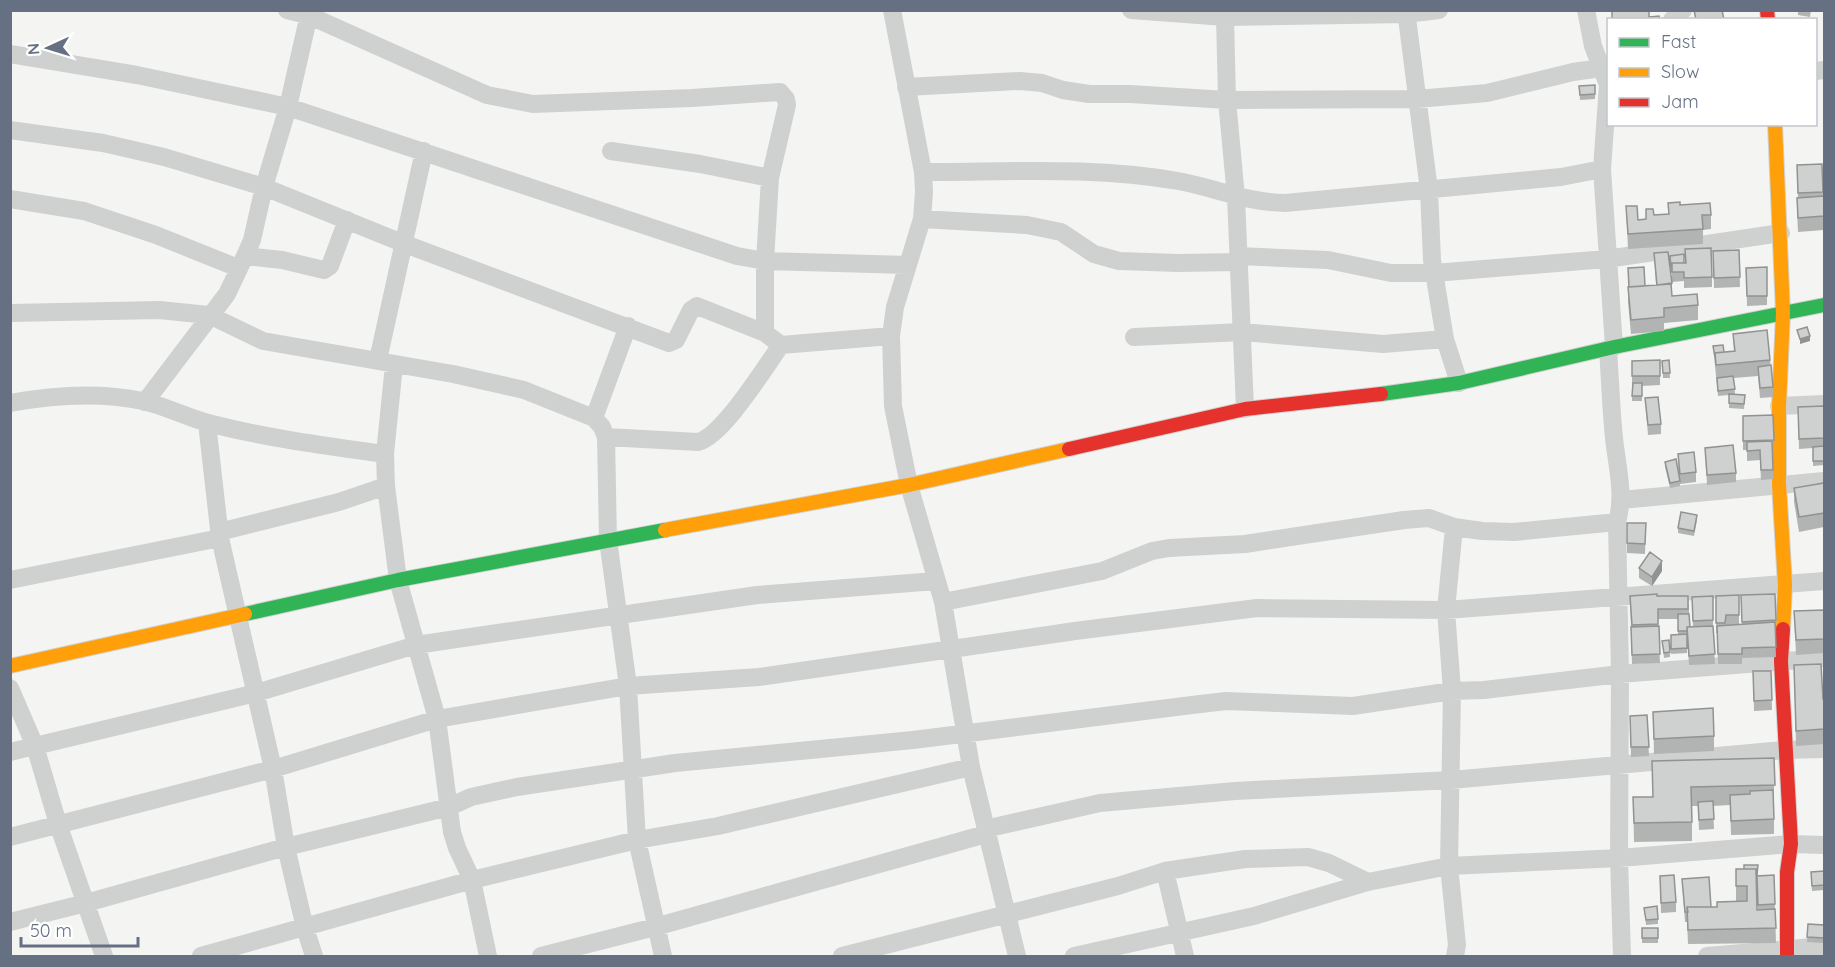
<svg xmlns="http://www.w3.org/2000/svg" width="1835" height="967" font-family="Quicksand,sans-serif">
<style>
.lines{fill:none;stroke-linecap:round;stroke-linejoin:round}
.fast-casing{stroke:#d1d2d2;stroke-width:16}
.slow-casing{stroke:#d1d2d2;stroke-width:16}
.jam-casing{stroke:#d1d2d2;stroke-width:16}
.street{stroke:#cfd0d0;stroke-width:18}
.fast{stroke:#30b455;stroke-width:14}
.slow{stroke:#ff9f0a;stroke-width:14}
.jam{stroke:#e5322d;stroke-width:14}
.wall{fill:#b2b3b3;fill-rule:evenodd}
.shaded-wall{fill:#919292}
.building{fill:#cfd0d0;stroke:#919292;stroke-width:1.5}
</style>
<rect width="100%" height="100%" fill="#f4f5f3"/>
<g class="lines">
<defs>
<path id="fast" d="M1381 394 1459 383 1614 347 1824 305
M245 614 398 580 665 530"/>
<path id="slow" d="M1775 124 1783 313 1779 406V484L1785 585 1783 629
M665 530 909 485 1069 449
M10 666 245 614"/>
<path id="jam" d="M1767 10 1768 20
M1069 449 1245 409 1381 394
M1783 629 1781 661 1791 844 1787 872V956"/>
</defs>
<use href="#fast" class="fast-casing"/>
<use href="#slow" class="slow-casing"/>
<use href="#jam" class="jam-casing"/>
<path class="street" d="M287 10 310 16 487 95 533 104 692 98 780 92 786 99 787 105 770 178 765 261V333
M892 10 923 172 924 192 922 219 895 307 891 336 893 406 909 485 943 602 971 767 1017 956
M1131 10 1225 17 1406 14 1439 10
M1406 10 1429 190 1432 260 1445 339 1459 383
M1586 10 1593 46 1608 85 1602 169 1614 347
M1225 17 1227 100 1236 197 1245 409
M1672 20 1683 10
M10 54 137 75 288 107 737 256 765 261 908 265
M1816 71 1824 70
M906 87 1020 81 1042 83 1063 90 1089 94H1130L1227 100 1417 99 1487 93 1573 72 1601 68
M10 130 103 143 164 157 264 187 405 244 669 343 676 340 691 310 697 306 765 333 781 345 891 336
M611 151 700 164 770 178
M923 172C1007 172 1095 166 1178 181 1217 188 1243 202 1285 203L1561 177 1602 169
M10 199 84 211 156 235 238 268
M922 219 1027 225 1061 232 1094 254 1119 261 1178 263 1238 262
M245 256 282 260 324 270 330 266 347 220
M1238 256 1328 260 1391 273H1434L1607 259 1781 233
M10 313 159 310 209 315 263 341 453 374 524 390 594 418 602 427 606 437 608 540 628 686 637 840 663 956
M1134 337 1242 332 1383 344 1445 339
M1608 349C1610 378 1611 409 1614 438 1617 467 1625 494 1617 522L1620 674 1619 858 1622 956
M378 360 424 151
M394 365 385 454 386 486 398 580 437 719 452 832 457 848 472 880 488 956
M145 402 227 294 245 256 252 240 264 187 288 107 310 10
M10 403C53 395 100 392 143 401 165 406 186 417 208 423 266 438 326 446 385 454
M1779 406 1824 404
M594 418 628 326
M207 423 220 538 273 769 286 847 305 928 314 956
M606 437 698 442C723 436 765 367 781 345
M1621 500 1824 481
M1454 527 1446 610 1452 691 1449 866 1457 945 1455 956
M219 532 339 502 386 486
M10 580 220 538
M943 602 1102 571 1152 551 1169 548 1245 544 1404 520 1429 518 1454 527 1482 531 1514 532 1617 522
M10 688 35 746 58 824 104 956
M10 752 256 693 416 645 757 595 936 581
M985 829 1100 803 1235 791 1451 780 1784 750 1824 749
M10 837 273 769 437 719 628 686 759 677 1075 631 1257 608 1446 610 1824 581
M1165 871 1185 956
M10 922 86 903 286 847 449 807 471 797 517 787 675 763 913 740 1192 705 1226 701 1353 706 1452 691 1484 690 1620 674 1824 658
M201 956 472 880 637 840 718 826 971 767
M541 956 655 927 986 834
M842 956 1118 886 1165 871 1245 859 1308 857 1329 863 1368 882
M1074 956 1254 916 1368 882 1449 866 1619 858 1791 844 1824 845
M1707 956 1824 946"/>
<use href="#fast" class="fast"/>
<use href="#slow" class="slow"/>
<use href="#jam" class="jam"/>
</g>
<path class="wall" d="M1798 10H1811L1810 17 1798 15Z
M1595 85V99L1580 100 1579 86Z
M1822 164 1823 196H1824V230L1798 232 1797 213V198H1798L1797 165Z
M1668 203 1680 205 1711 215V229L1703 230V244L1628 249 1626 206 1638 220 1646 219 1654 215 1668 214Z
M1685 249 1712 277V287L1684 288V281L1672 282V272H1671L1670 261 1685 263Z
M1739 250 1740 287 1714 288 1713 251Z
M1654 253 1672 283V296L1698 305V320L1664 323V331L1631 334 1628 302V287L1656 285Z
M1767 267V305L1747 306 1746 268Z
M1733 334 1770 360 1773 387V397L1760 398 1758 376 1734 378 1735 394 1745 395 1744 409 1729 408V395L1718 396 1713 346 1724 352H1734Z
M1660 360V385L1642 386V401H1632V361Z
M1669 360 1670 378H1663L1662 361Z
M1645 398 1661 424V434L1648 435Z
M1824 406V465L1813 466V448L1799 449 1798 407Z
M1773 415V479L1761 480 1760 460 1747 461V450H1743V416Z
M1705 448 1736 473V482L1707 485Z
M1678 454 1696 472V482L1680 484V486L1670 488 1665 467V462L1679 476Z
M1824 483V527L1799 532 1794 502V488Z
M1697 520 1694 536 1678 533V528Z
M1627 523H1646L1645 554 1627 553Z
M1639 568 1662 571 1652 586 1639 578Z
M1739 595V625L1742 624 1741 595 1776 620V630H1775L1776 657 1742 658V664H1718L1717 633H1716V596Z
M1630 596H1688L1690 627H1693L1692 597 1713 596V630L1715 664 1689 665 1687 636V653L1671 654V635H1678V619H1658L1660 663 1632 664Z
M1824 610V653L1796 655 1794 611Z
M1662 641 1670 652V657L1664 658Z
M1794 665 1823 699H1824V744L1796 746Z
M1753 671H1771L1772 710 1754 711Z
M1653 712 1714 736V751L1654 754Z
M1647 715 1649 756 1631 757 1630 716Z
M1774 758V834L1731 835 1730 805 1713 806 1714 829 1699 830 1698 806H1692V841L1634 842 1633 797H1653L1652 761Z
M1758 865V876L1774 875 1776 943 1688 944 1687 922H1685L1682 879 1711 907H1717L1747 901H1736V869H1744ZM1756 879H1757L1758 910H1757Z
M1824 871V890L1812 891 1811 877Z
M1660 876 1676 902V912L1661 913Z
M1644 908 1658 919V924L1646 925Z
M1808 924 1824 925V943L1807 942Z
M1642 928H1658V943H1642Z"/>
<path class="shaded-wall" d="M1810 336V341L1800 344V339Z
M1662 561V571L1652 586V577Z"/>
<path class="building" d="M1612 10H1649V17L1659 16 1660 20H1612Z
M1694 10H1722L1724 20H1696Z
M1595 85V94L1580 95 1579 86Z
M1822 164 1823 192 1798 193 1797 165Z
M1824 196V216L1798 218 1797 198Z
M1680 202V205L1710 203 1711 215H1702L1703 229 1628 234 1626 206H1637L1638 220 1646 219V209H1653L1654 215 1669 214 1668 203Z
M1711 248 1712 277 1684 278V272H1672V263H1686L1685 249Z
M1739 250 1740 277 1714 278 1713 251Z
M1668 252 1672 283 1657 285 1654 253Z
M1684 254V263H1672V267H1671L1670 256Z
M1644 267 1645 286 1629 287 1628 268Z
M1767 267V296H1747L1746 268Z
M1671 284 1672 296 1697 294 1698 305 1664 308V317L1631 320 1628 287Z
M1807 327 1810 336 1800 339 1797 330Z
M1767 330 1770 360 1716 365 1715 353 1735 351 1733 334Z
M1723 345 1724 352 1715 353V357L1713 346Z
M1660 360V376H1632V361Z
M1669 360 1670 373H1663L1662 361Z
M1771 365 1773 387 1760 388 1758 367Z
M1733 376 1735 389 1718 391 1717 378Z
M1633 383H1642V396H1632Z
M1729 394 1745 395 1744 404 1729 403Z
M1658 397 1661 424 1648 425 1645 398Z
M1824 406V438L1799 439 1798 407Z
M1773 415 1774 440 1743 441V416Z
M1772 441 1773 470H1761L1760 450 1747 451V442Z
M1733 445 1736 473 1707 475 1705 448Z
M1824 446V461H1813V447Z
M1694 452 1696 472 1680 474 1678 454Z
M1676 459 1680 481 1670 483 1665 462Z
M1824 483V513L1799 517 1794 488Z
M1681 512 1697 515 1694 531 1678 528Z
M1627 523H1646L1645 544 1627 543Z
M1650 552 1662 561 1652 577 1639 568Z
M1657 594V596H1688V609H1658V624L1632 625 1630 596Z
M1775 594 1776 620 1742 622 1741 595Z
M1739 595V615H1726L1725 623H1716V596Z
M1713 596V620L1693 621 1692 597Z
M1824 610V639L1796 640 1794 611Z
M1678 614H1689L1690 627H1687V631H1678Z
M1775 622 1776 647 1742 648V654H1718L1717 626Z
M1659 626 1660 654 1632 655 1631 627Z
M1713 626 1715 654 1689 656 1687 627Z
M1687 634V648L1671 649V635Z
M1669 640 1670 652 1664 653 1662 641Z
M1821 664 1823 699H1824V729L1796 731 1794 665Z
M1753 671H1771L1772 700 1754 701Z
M1713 708 1714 736 1654 739 1653 712Z
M1647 715 1649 747H1631L1630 716Z
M1774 758 1775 785 1691 787 1692 822 1634 823 1633 797H1653L1652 761Z
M1773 790 1774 819 1731 821 1730 795 1750 794V791Z
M1713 801 1714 819 1699 820 1698 802Z
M1744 865H1758L1757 874H1756V869H1744Z
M1736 869H1756L1757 910 1775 909 1776 928 1688 930 1687 907H1717V902L1747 901V886H1736Z
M1824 871V885L1812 886 1811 872Z
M1674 875 1676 902 1661 903 1660 876Z
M1774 875 1775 904 1758 905 1757 876Z
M1709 877 1711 907H1687L1688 912H1685L1682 879Z
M1657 906 1658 919 1646 920 1644 908Z
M1808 924 1824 925V938L1807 937Z
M1642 928H1658V938H1642Z"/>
<rect width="1835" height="967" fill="none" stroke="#657183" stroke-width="24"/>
<rect x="1607" y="18" width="210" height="108" fill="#ffffff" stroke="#c1c6cd" stroke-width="1.5"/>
<rect x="1619" y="38" width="30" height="9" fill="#30b455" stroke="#c1c6cd" stroke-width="1.5"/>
<text x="1661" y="48" font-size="18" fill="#657183">Fast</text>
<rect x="1619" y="68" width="30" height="9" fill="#ff9f0a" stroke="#c1c6cd" stroke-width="1.5"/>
<text x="1661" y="78" font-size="18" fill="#657183">Slow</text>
<rect x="1619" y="98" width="30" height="9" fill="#e5322d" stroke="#c1c6cd" stroke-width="1.5"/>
<text x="1661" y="108" font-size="18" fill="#657183">Jam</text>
<g transform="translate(48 48) rotate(266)" stroke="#ffffff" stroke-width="4.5" paint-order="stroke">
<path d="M0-4.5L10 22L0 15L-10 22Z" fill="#657183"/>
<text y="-9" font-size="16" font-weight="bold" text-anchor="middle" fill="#657183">N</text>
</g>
<path d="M21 937v9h117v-9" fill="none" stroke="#657183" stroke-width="3"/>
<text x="30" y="937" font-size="18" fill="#657183" stroke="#ffffff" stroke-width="4.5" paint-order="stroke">50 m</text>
</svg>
